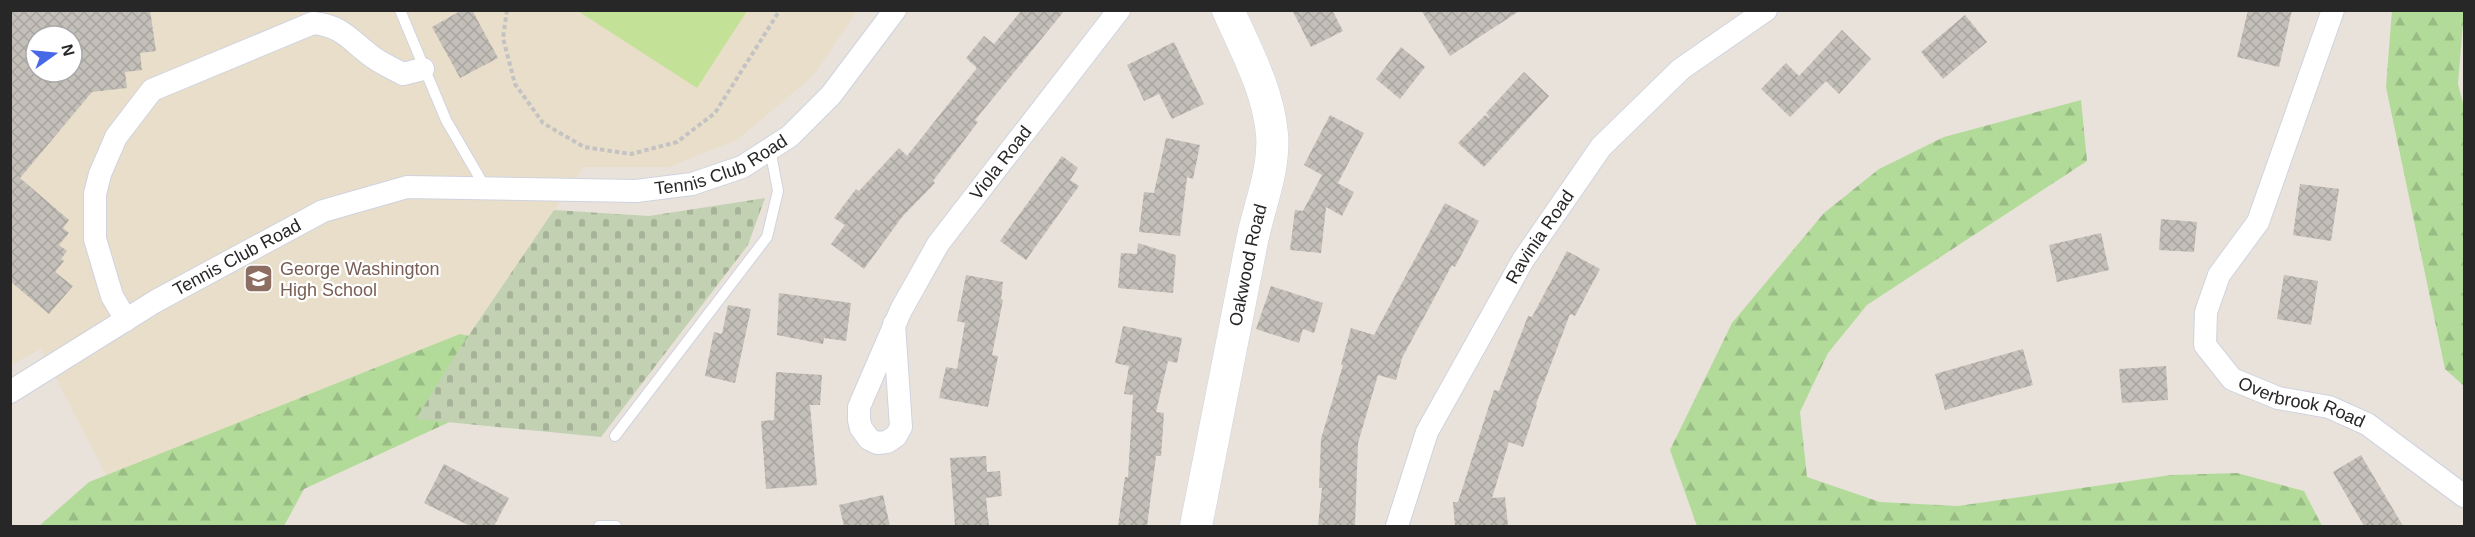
<svg xmlns="http://www.w3.org/2000/svg" width="2475" height="537" font-family="Arial,sans-serif">
<style>
.education{fill:#e9deca;fill-rule:evenodd}
.forest{fill:url(#forest-firs)}
.cemetery{fill:url(#cemetery-stones)}
.pitch{fill:#c3e197}
.building{fill:url(#building-cross-hatch);fill-rule:evenodd}
.lines{fill:none;stroke-linecap:round;stroke-linejoin:round}
.service-casing{stroke:#cfd3df;stroke-width:12}
.minor-casing{stroke:#cfd3df;stroke-width:24}
.secondary-casing{stroke:#cfd3df;stroke-width:33}
.path{stroke:#c3c3c3;stroke-width:4;stroke-dasharray:4.5 3;stroke-linecap:butt}
.service{stroke:#fff;stroke-width:10}
.minor{stroke:#fff;stroke-width:22}
.secondary{stroke:#fff;stroke-width:32}
.labels{text-anchor:middle;dominant-baseline:central;stroke-width:4.5;stroke-linejoin:round;paint-order:stroke}
.street-label{font-size:18px;fill:#272727;stroke:#fff}
.education-label{font-size:18px;fill:#785e54;stroke:#fff;text-anchor:start}
</style>
<defs>
<pattern id="forest-firs" width="22" height="20" patternUnits="userSpaceOnUse" patternTransform="scale(1.5)"><rect width="22" height="20" fill="#b2db9a"/><path d="M5 1l3.5 6h-7zM16 11l3.5 6h-7z" fill="#99bc85"/></pattern>
<pattern id="cemetery-stones" width="16" height="16" patternUnits="userSpaceOnUse" patternTransform="scale(1.5)"><rect width="16" height="16" fill="#c2d1b2"/><path d="M2 7V4a2 2 0 0 1 4 0v3zM10 15v-3a2 2 0 0 1 4 0v3z" fill="#a7b399"/></pattern>
<pattern id="building-cross-hatch" width="8" height="8" patternUnits="userSpaceOnUse" patternTransform="scale(1.5)"><rect width="8" height="8" fill="#c4bfb9"/><path d="M0 0l8 8M0 8l8-8" fill="none" stroke="#a8a49f"/></pattern>
</defs>
<rect width="100%" height="100%" fill="#e9e2da"/>
<path class="education" d="M11 11H857L814 75 737 140 669 167H584L454 357 106 475 41 349 11 365ZM36 36H72V72H36Z"/>
<path class="forest" d="M2392 10 2464 11 2458 84 2464 107V386L2445 369 2386 87Z
M2081 100 2087 161 1867 305 1828 353 1800 412 1807 477 1880 502 1958 506 2171 475 2237 473 2304 491 2322 526H1697L1670 450 1732 323 1824 213 1879 169 1944 137Z
M460 334 492 341 506 396 304 489 284 526H39L89 482Z"/>
<path class="cemetery" d="M765 198 748 245 601 437 416 419 454 357 554 210 649 216Z"/>
<path class="pitch" d="M578 11H747L697 88Z"/>
<path class="building" d="M10 10H150L156 51 140 53 142 70 125 72 127 88 92 92 20 178 69 220 63 228 69 233 59 245 67 251 61 259 64 261 55 272 73 286 49 314 10 281ZM36 36H72V72H36Z
M462 10H472L498 58 460 78 432 27Z
M1022 10H1065L975 120 978 122 933 181 935 183 902 217 864 269 831 244 845 225 834 218 856 189 859 191 899 148 907 156 977 68 966 58 984 36 994 44Z
M1292 10H1332L1343 31 1311 47Z
M1421 10H1521L1450 56Z
M2248 10H2292L2279 67 2237 57Z
M1965 15 1987 42 1943 79 1921 52Z
M1842 30 1871 59 1839 94 1826 81 1790 117 1761 89 1786 63 1799 76Z
M1174 42 1204 104 1172 119 1159 94 1144 101 1127 65Z
M1401 47 1425 67 1400 99 1376 79Z
M1524 72 1549 96 1484 167 1458 143 1485 115 1491 119 1486 113Z
M1330 115 1364 133 1338 183 1332 180 1354 192 1342 216 1326 207 1321 253 1290 250 1295 210 1303 211 1322 175 1304 165Z
M1166 138 1200 145 1193 179 1187 177 1180 236 1139 232 1144 192 1154 193Z
M1062 156 1078 168 1070 180 1079 186 1026 260 1000 241Z
M2300 184 2339 189 2331 241 2293 235Z
M1445 203 1479 221 1455 267 1452 265 1402 358 1396 380 1378 375 1358 443 1355 526H1318L1322 488H1319L1321 439 1343 365H1341L1351 328 1374 335Z
M2161 219 2197 222 2194 252 2159 250Z
M2101 233 2109 270 2057 282 2049 245Z
M1138 243 1176 255 1173 293 1118 288 1121 253 1137 254Z
M1567 251 1600 269 1575 316 1570 314 1536 404 1537 405 1523 447 1509 442 1492 498 1505 497 1508 526H1455L1453 502H1458L1494 390 1499 391 1528 316 1532 317Z
M966 275 1003 282 1001 299 1003 300 992 355 998 356 988 407 939 398 946 367 957 369 965 323 957 321Z
M2284 275 2318 281 2311 325 2277 319Z
M1271 286 1323 303 1314 333 1303 329 1299 343 1256 329Z
M779 293 851 303 846 341 824 338 823 344 777 335Z
M728 305 751 309 735 383 705 376 714 332 722 334Z
M1123 326 1182 338 1177 363 1168 361 1156 412 1164 413 1161 456H1156L1147 526H1118L1125 477H1128L1133 395 1124 394 1129 366 1115 363Z
M2023 349 2033 385 1945 410 1935 374Z
M2166 366 2168 400 2122 403 2119 369Z
M776 372 822 375 820 405H810L817 485 766 489 761 421 774 420Z
M2361 455 2403 526H2364L2333 472Z
M986 456 987 472 1000 471 1002 496 986 498 989 526H955L950 458Z
M444 464 509 498 494 526H470L424 503Z
M883 495 890 526H844L839 505Z"/>
<g class="lines">
<defs>
<path id="service" d="M400 10 446 120 485 187
M615 436 767 237 778 191 770 149
M599 526H616"/>
<g id="minor">
<path id="s1" d="M2333 10 2258 222 2219 275 2206 312 2205 345 2232 379 2278 398 2329 407 2367 424 2464 496"/>
<path d="M126 320 112 296 95 239V194L100 174 116 137 152 90 313 23C342 26 349 39 370 55 380 63 392 68 403 74L423 69"/>
<path id="s2" d="M894 324 901 427 896 436 887 442 877 443 869 439 861 428 859 420V407L901 310 938 244 1119 10"/>
<path id="s3" d="M10 392 156 301 323 211 407 187 636 191 692 184 742 167 790 136 831 95 895 10"/>
<path id="s4" d="M1397 526 1427 432 1523 260 1601 147 1681 69 1766 10"/>
</g>
<g id="secondary">
<path id="s5" d="M1196 526C1215 431 1233 336 1252 241 1259 206 1275 170 1272 134 1268 90 1246 50 1228 10"/>
</g>
</defs>
<use href="#service" class="service-casing"/>
<use href="#minor" class="minor-casing"/>
<use href="#secondary" class="secondary-casing"/>
<path class="path" d="M507 10 503 38 515 84 543 123 584 147 631 154 677 142 715 113 780 10"/>
<use href="#service" class="service"/>
<use href="#minor" class="minor"/>
<use href="#secondary" class="secondary"/>
</g>
<defs>
<symbol id="school-square" viewBox="-11 -11 22 22"><rect x="-9" y="-9" width="18" height="18" rx="4" fill="#8d6e63" stroke="#fff"/><path d="M0-5L7-2L0 1L-7-2ZM-4 1L0 2.5L4 1V4Q0 6-4 4Z" fill="#fff"/></symbol>
</defs>
<g fill-rule="evenodd">
<use href="#school-square" x="242" y="262" width="33" height="33"/>
</g>
<g class="labels">
<g class="street-label">
<text stroke="none"><textPath href="#s3" startOffset="768">Tennis Club Road</textPath></text>
<text stroke="none"><textPath href="#s2" startOffset="462">Viola Road</textPath></text>
<text stroke="none"><textPath href="#s4" startOffset="324">Ravinia Road</textPath></text>
<text stroke="none"><textPath href="#s3" startOffset="264">Tennis Club Road</textPath></text>
<text stroke="none"><textPath href="#s5" startOffset="266">Oakwood Road</textPath></text>
<text stroke="none"><textPath href="#s1" startOffset="480">Overbrook Road</textPath></text>
</g>
<g class="education-label">
<text x="280" y="269">George Washington<tspan x="280" dy="21">High School</tspan></text>
</g>
</g>
<rect width="2475" height="537" fill="none" stroke="#272727" stroke-width="24"/>
<g transform="translate(54 54) rotate(75)"><circle r="28" fill="#ffffff" stroke="#a9a9a9" stroke-width="1.5"/>
<path d="M0-4.5L10 22L0 15L-10 22Z" fill="#4769e8"/>
<text y="-9" font-size="16" font-weight="bold" text-anchor="middle" fill="#272727">N</text>
</g>
</svg>
